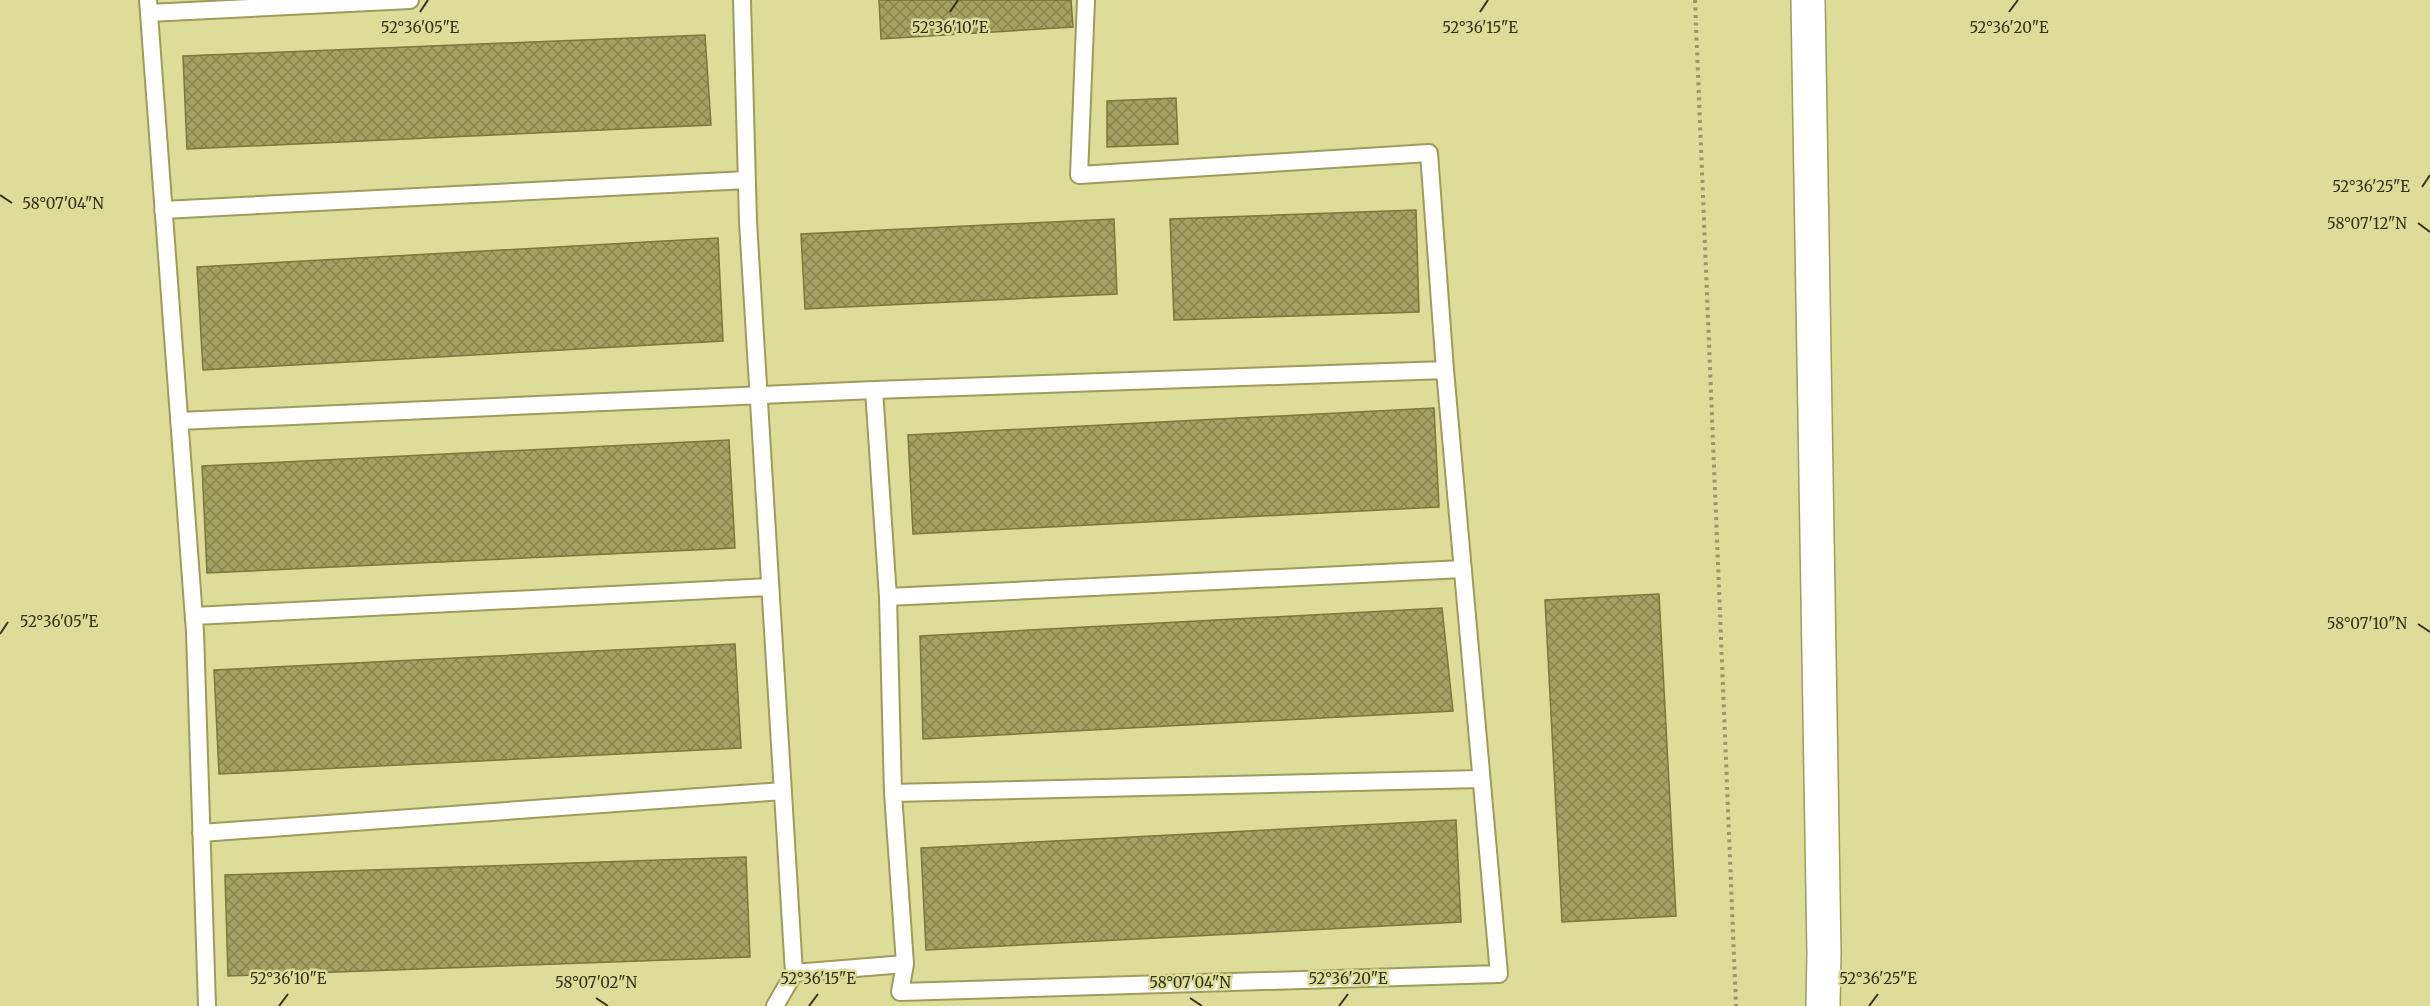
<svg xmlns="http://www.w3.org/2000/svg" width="2430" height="1006" font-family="Merriweather,serif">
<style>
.building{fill:url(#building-cross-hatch);stroke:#7b7838;stroke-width:1.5}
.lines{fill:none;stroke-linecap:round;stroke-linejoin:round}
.service-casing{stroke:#9e9c5b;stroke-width:20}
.tertiary-casing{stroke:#9e9c5b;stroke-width:36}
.path{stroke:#999865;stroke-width:4;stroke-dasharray:3 4.5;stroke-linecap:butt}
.service{stroke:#fff;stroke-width:16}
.tertiary{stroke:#fff;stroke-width:33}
.ticks{fill:none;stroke:#343318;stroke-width:2}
.ticks-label{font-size:15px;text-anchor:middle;fill:#343318;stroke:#dddc99;stroke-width:5;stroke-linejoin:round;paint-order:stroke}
</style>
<defs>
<pattern id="building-cross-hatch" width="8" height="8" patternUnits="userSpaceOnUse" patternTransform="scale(1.5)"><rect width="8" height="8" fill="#a4a261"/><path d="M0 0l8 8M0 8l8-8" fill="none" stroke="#86854f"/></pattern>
</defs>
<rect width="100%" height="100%" fill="#dddc99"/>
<path class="building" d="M879 0H1071L1073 27 881 39Z
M705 35 711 125 187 149 183 56Z
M1176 98 1178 144 1107 147V101Z
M1416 210 1419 312 1174 320 1170 219Z
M1114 219 1117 294 805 309 801 234Z
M718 238 723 341 203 370 197 267Z
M1434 408 1439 507 913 534 908 435Z
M729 440 735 548 207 573 202 466Z
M1659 594 1676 916 1562 922 1545 600Z
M1442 608 1453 711 923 739 920 636Z
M735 644 741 748 219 774 214 670Z
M1456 820 1461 922 926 950 921 848Z
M746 857 750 957 228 976 225 875Z"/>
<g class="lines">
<defs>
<path id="service" d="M148 0 195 632 207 1006
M742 0 748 222 794 973 905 964
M1086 0 1079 175 1429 153 1445 370
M149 13 410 0
M163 210 747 180
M1445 370 1499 974 900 992 905 964 893 793 888 597 874 390Z
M179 421 874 390
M888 597 1463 569
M194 616 770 587
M893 793 1481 779
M201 833 783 791
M775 1006 794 973"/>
<path id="tertiary" d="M1808 0 1824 953 1823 1006"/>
</defs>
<use href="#service" class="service-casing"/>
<use href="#tertiary" class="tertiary-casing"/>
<path class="path" d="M1695 0 1736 1006"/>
<use href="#service" class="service"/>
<use href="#tertiary" class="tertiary"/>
</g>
<path class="ticks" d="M420 12 428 0M950 12 958 0M1480 12 1488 0M2009 12 2018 0M2422 187 2430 175M0 195 12 203M2418 223 2430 232M2418 624 2430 632M0 634 8 622M596 998 608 1006M1190 998 1202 1006M279 1006 288 994M809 1006 818 994M1339 1006 1348 994M1869 1006 1878 994"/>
<g class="ticks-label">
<text x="950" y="33">52°36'10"E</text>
<text x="1480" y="33">52°36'15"E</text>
<text x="2009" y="33">52°36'20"E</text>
<text x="420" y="33">52°36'05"E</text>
<text x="2371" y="192">52°36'25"E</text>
<text x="63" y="209">58°07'04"N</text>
<text x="2367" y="229">58°07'12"N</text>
<text x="59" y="627">52°36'05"E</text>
<text x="2367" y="629">58°07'10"N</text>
<text x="288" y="984">52°36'10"E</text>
<text x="818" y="984">52°36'15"E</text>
<text x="1348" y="984">52°36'20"E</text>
<text x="1878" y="984">52°36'25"E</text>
<text x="596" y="988">58°07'02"N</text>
<text x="1190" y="988">58°07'04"N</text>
</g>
</svg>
